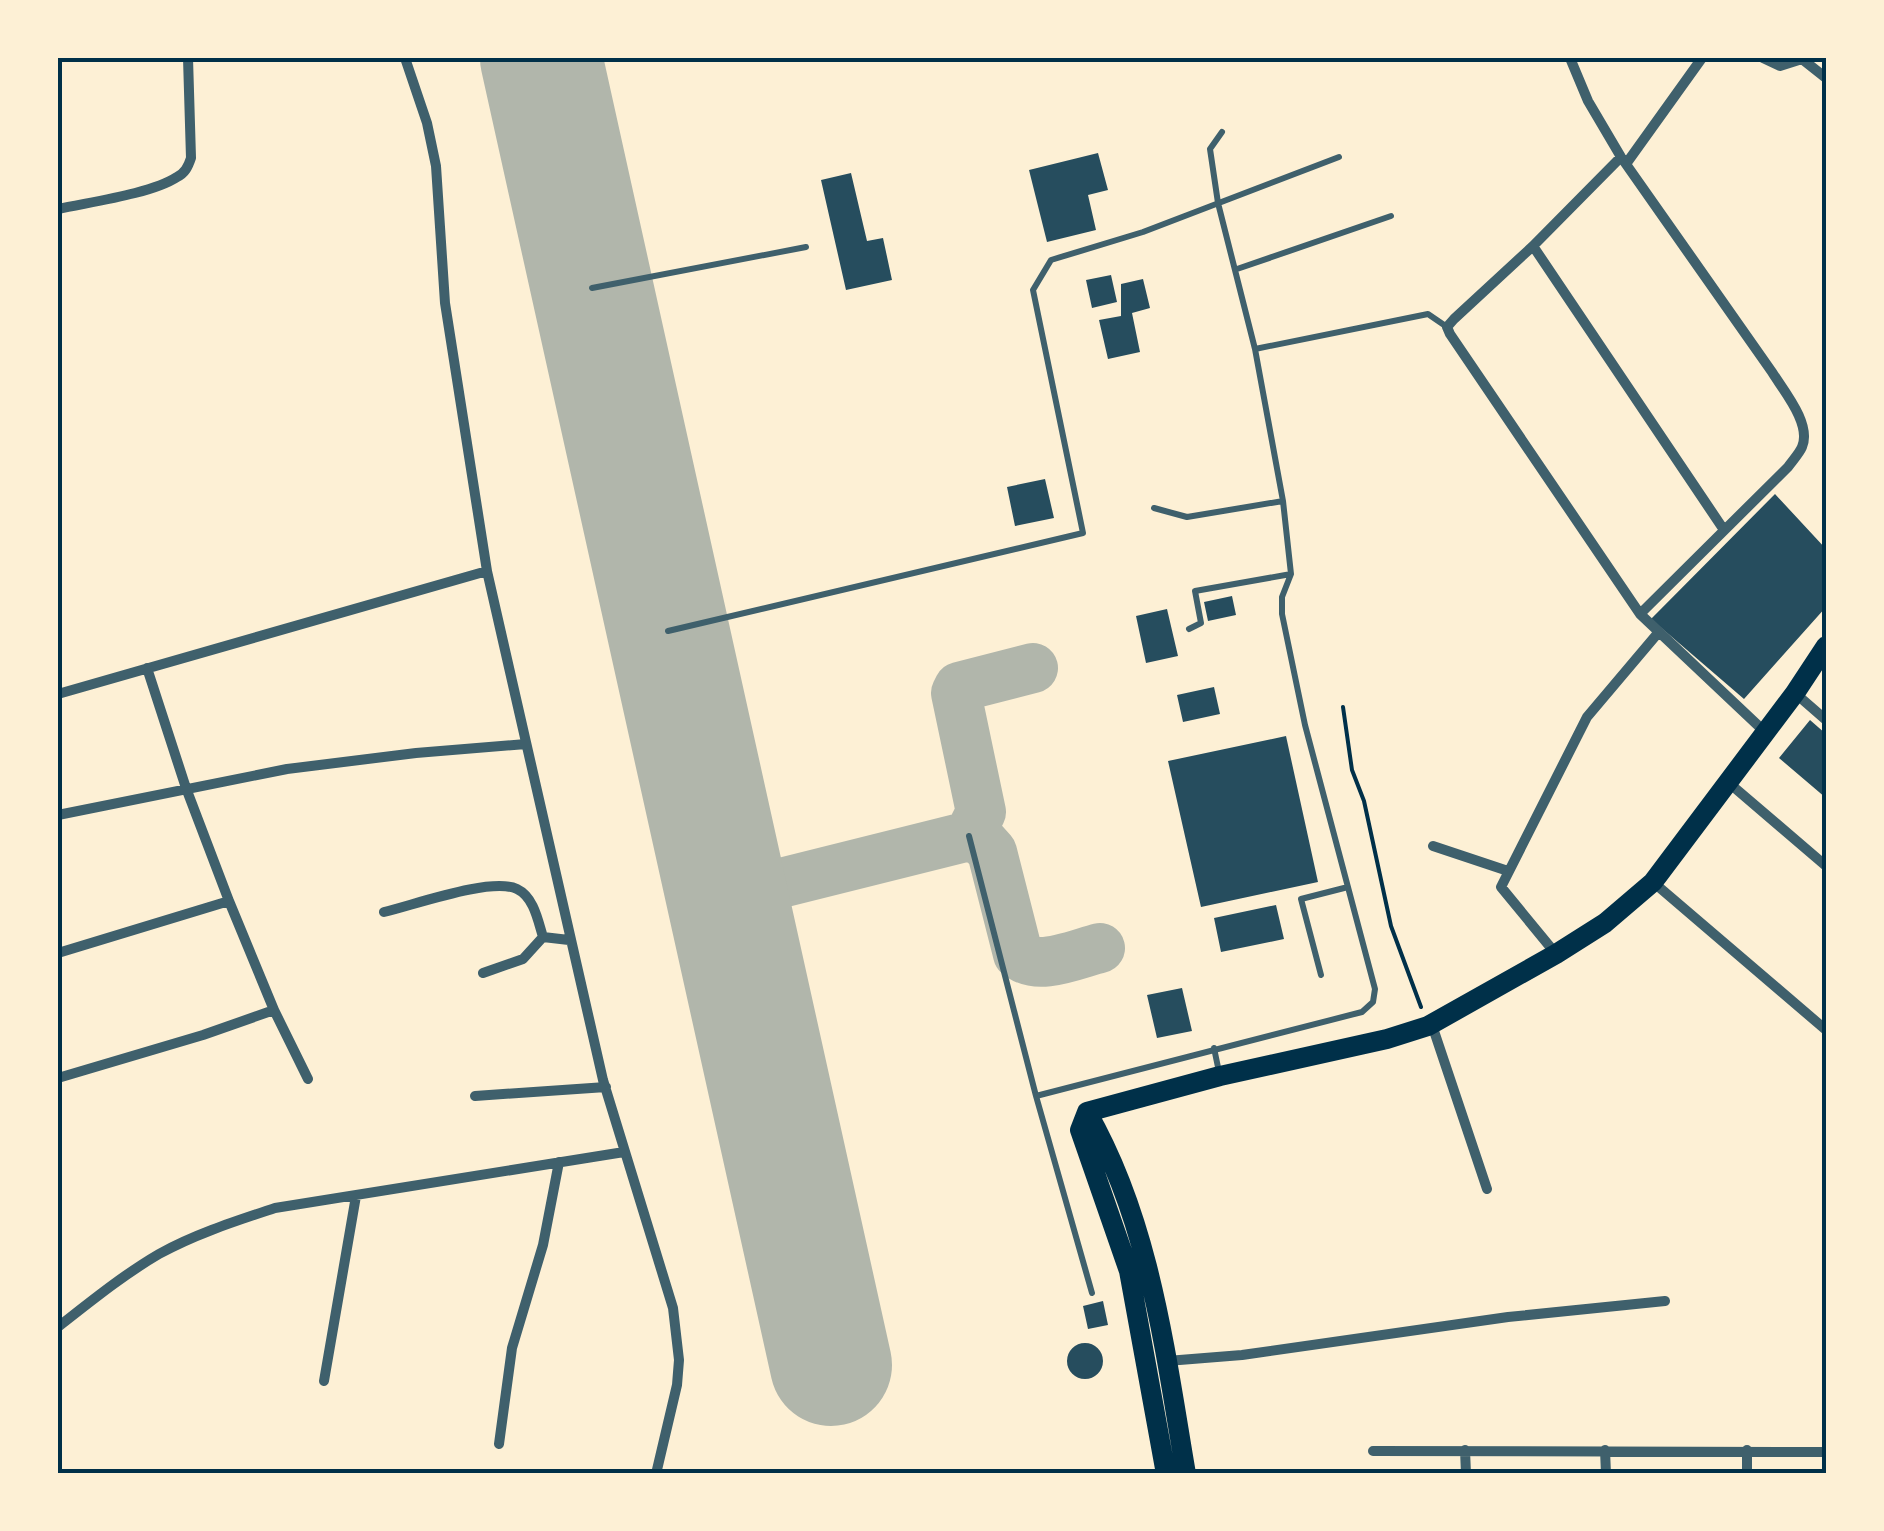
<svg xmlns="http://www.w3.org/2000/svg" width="1884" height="1531" font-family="'Fira Sans',sans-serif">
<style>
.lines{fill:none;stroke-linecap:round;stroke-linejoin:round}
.taxiway{stroke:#b1b6ab;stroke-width:50}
.runway{stroke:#b1b6ab;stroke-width:122}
.building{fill:#264d5e}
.path{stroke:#003049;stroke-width:4}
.service{stroke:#3f606c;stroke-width:6}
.minor{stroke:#3f606c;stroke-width:10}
.trunk{stroke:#003049;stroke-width:20}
.neatline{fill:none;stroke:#003049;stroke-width:4}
</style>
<rect width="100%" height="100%" fill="#fdf0d5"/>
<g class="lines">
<path class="taxiway" d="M969 836 981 812 956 693 959 687 1033 668
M718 857 743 877 769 886
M735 934 747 911 769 886 969 836 983 842 992 852 1018 954C1037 972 1076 954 1100 948"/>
<path class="runway" d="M541 58 831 1365"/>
</g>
<path class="building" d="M1098 153 1108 190 1088 195 1096 230 1047 242 1029 170Z
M851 173 867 241 883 238 892 280 846 290 821 180Z
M1111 275 1117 302 1092 308 1086 280Z
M1143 279 1150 308 1132 313 1140 352 1108 359 1099 320 1121 316V284Z
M1045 479 1054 518 1015 526 1007 487Z
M1775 494 1826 549V607L1744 699 1651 619Z
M1232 596 1236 615 1208 621 1204 602Z
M1167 609 1178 656 1146 663 1136 616Z
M1214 687 1220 714 1183 722 1177 695Z
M1810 720 1826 734V798L1779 758Z
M1286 736 1318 882 1201 907 1168 761Z
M1276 905 1284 939 1221 952 1214 918Z
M1182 988 1192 1031 1157 1038 1147 995Z
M1103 1301 1108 1325 1088 1329 1083 1306Z
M1067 1361a18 18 0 1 1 36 0a18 18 0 1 1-36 0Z"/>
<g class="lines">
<path class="path" d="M1343 707 1352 770 1364 801 1391 926 1421 1007"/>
<path class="service" d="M1237 269 1391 216
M592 288 806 247
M1255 349 1428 314 1447 327
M1154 508 1187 517 1283 501
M1189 629 1201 623 1195 591 1291 574
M668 631 1083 533 1033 290 1051 260 1143 232 1339 157
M969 836 1036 1096 1092 1293
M1321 975 1301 899 1348 887
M1214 1048 1219 1072
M1036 1096 1362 1012 1373 1002 1375 989 1305 725 1282 614V597L1291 574 1283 501 1255 349 1218 203 1210 149 1222 132"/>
<path class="minor" d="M405 58 427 123 436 166 445 303 487 571 603 1080 673 1308 679 1360 677 1385 656 1474
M1570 58 1588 101 1621 157 1772 372C1783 390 1812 424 1802 447 1799 454 1792 461 1788 467L1640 614
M1763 58 1780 66 1802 59 1826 78
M1621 157 1533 246 1724 530
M1626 164 1702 58
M58 209C89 202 151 194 177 177 185 173 188 167 191 158L188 58
M1533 246 1454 319 1447 327 1450 334 1640 614 1766 733
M1795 693 1826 720
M58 694 487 571
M1729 783 1826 866
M58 815 287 769 416 753 526 744
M1433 846 1508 871
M1653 882 1826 1030
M384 912C414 905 491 877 517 889 534 897 538 921 543 937L569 940
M58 953 229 901 186 788 147 668
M1556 954 1501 887 1587 717 1658 633
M483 973 523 959 543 937
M274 1010 308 1079
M1432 1025 1487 1189
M58 1078 203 1035 274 1010 229 901
M475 1096 606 1087
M58 1327C90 1302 123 1275 159 1254 195 1234 236 1221 275 1208L624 1152
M1167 1361 1242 1355 1508 1317 1665 1301
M324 1381 356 1196
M499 1444 512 1348 543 1245 559 1162
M1465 1450 1466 1474
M1605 1450 1606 1474
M1747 1450V1474
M1373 1451 1826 1452"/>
<path class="trunk" d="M1087 1112 1220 1076 1387 1039 1428 1026 1556 954 1605 923 1653 882 1795 693 1826 646
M1087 1112C1150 1222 1165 1351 1186 1474
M1087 1112 1080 1130 1129 1271 1166 1474"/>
</g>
<rect width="1884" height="1531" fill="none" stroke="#fdf0d5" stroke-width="120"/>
<rect x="60" y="60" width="1764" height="1411" class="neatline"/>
</svg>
